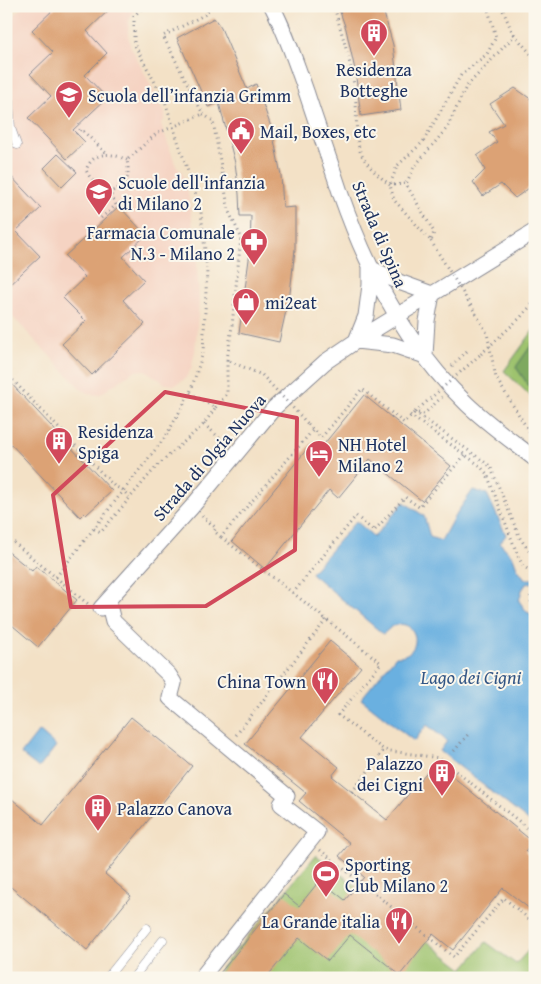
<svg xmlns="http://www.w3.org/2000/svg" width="541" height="984" font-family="'Gentium Book Plus',serif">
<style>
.built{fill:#f5d3c2}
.green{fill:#9ec36e;stroke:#5c7966}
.forest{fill:#7ea961;stroke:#4c6c60}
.water{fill:#6ab0e0;stroke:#42709f}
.building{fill:#dca274}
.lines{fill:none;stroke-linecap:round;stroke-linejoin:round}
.lane-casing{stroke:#878892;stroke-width:9}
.street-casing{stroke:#878892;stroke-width:17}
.path{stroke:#878892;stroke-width:3;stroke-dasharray:1 4;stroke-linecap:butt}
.lane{stroke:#fff;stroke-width:8}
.street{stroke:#fff;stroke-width:15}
.path-bridge{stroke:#878892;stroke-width:3;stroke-dasharray:1 4;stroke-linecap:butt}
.marked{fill:none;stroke:#d1495b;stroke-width:4;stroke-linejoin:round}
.labels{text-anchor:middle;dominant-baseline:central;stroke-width:4;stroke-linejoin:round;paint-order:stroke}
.poi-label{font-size:18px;fill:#1b2f5e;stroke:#fbf7ec;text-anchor:start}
.street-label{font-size:18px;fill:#1b2f5e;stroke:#fbf7ec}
.water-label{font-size:19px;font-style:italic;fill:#335685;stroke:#fbf7ec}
</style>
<rect width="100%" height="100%" fill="#fbf7ec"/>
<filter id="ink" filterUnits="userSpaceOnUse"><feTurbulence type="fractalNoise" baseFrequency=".02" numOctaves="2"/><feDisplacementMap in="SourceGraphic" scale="10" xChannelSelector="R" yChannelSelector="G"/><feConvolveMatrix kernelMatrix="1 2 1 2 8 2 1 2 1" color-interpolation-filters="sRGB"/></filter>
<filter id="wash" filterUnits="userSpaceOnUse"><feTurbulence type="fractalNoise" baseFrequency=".0096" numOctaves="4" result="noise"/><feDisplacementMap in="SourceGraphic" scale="20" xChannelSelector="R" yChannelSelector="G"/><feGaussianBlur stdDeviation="1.12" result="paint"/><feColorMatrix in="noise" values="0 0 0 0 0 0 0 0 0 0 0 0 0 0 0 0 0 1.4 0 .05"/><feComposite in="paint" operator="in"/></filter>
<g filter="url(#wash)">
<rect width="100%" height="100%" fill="#f3e1c6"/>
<path class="built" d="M24 6H136L129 21 128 33 130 45 165 113V119L161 124 176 166 182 172 187 186 196 246 199 302 195 351 191 369 185 379 175 385 166 384 145 370 134 371 99 395 90 394 82 390 6 310V117L12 101V90L11 75 6 62V23Z"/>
<path class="green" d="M535 328V340L516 367 535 395V400L504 371Z
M316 855 463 969 486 942 516 964 535 943V978H213Z"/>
<path class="forest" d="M535 340V395L516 367Z"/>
<path class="water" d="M473 490 487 494 506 535 500 543 513 557 517 568 525 579H535V582L526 584 522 590 519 601 527 612 535 616V826L440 751 447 741 427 725 414 741 361 699 396 656C424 657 419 619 396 625 391 626 387 631 383 634L311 573 356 521 374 537 404 502 424 516 430 537 441 541 454 517Z
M39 731 56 746 39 768 21 754Z"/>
<g id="blocks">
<path class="building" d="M57 6H113L87 31 107 53 85 75 107 98 73 130 85 142 67 159 28 118 51 96 30 74 53 52 32 30Z
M338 6H382L393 45 401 110 361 116 355 70 346 29Z
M214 18 221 28 247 89 256 84 272 130 281 175 283 208 295 207V249L290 293 279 342 239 333 250 252 251 216H240L239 194 235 163 219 103 208 107 177 38Z
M515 88 535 102V184L515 198 501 184 483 196 473 182 485 170 477 156 497 142 489 132 504 124 490 104Z
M58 154 77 172 62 187 44 168Z
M6 171 41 208 16 231 40 256 6 288Z
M119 206 146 235 123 257 144 280 123 300 145 324 92 375 62 344 86 321 63 298 85 277 65 256Z
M6 378 112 491 86 515 84 513 80 517 6 439Z
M364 395 451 466 422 501 370 459 338 498 329 490 265 569 232 541 312 443 320 449Z
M6 550 32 571 36 566 77 600 38 647 6 620Z
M330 641 361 667 302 737 339 767 332 776 387 820 430 768 447 782 452 776 533 842 525 851 535 859V913L503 888 453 950 433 934 400 975 350 935 328 961 299 938 266 978H216L284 894 299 906 320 880 345 900 364 877 339 856 350 843 299 801 306 793 245 744Z
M131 717 192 766 105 874 131 896 87 950 6 883V794L43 825Z"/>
</g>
</g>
<g filter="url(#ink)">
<use href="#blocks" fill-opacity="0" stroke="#878892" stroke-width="1"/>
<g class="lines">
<defs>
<path id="lane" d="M6 87 9 101 11 128 17 145
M107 978 147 928
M133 978 163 940"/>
<path id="street" d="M272 6C287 35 296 63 307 94 318 128 330 161 341 195 368 272 407 347 467 404 488 424 512 441 535 459
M370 268 399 282 432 294
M370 269V285L366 316 356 341 393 345 425 356 427 321 432 294
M108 601 113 621 169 675 174 683 170 698 287 796 281 804 317 832 201 978
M101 608 191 508 274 408 325 362 356 341 535 231"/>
</defs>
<use href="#lane" class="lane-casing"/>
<use href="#street" class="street-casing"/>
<path class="path" d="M210 6 206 14 163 36 203 114 213 121 229 212 241 237 232 326 227 360
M320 6 321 8 335 10C344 41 354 72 356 104 357 120 355 136 360 151 366 166 379 176 390 185L406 184
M487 6 496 37 487 54 461 75 423 142 397 166 390 185 394 200 431 241 434 232 406 184 414 167 447 128 466 87 514 36 501 6
M6 11 11 6
M514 34 535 59
M76 134 81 129 107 154
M127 160C111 152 93 151 86 170 91 181 99 187 110 192 128 185 130 178 127 160L156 134 203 114
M101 218 116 205 110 192
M476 314 487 333 496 378 530 433 534 437
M481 354 521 317 535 301
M452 366 469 349
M6 373 114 486 123 490 129 497
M190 393 215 408 227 394V360L262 375
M415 412 490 466 520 538 529 551H535
M418 413 424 414 442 397
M410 415 479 465 487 474 518 556 523 566 535 574
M204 424 226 444
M308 424 321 438 362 389 404 423 415 412
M465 455 419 507 405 497 374 531 356 516 293 593 381 663 338 715 384 750 439 758 535 834
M202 516 216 528 214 531 221 537
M94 529 101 532 156 467 204 424 215 408
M6 536 88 604
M56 577 166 436 190 393 203 353 207 270 201 212 165 101 134 44V16L144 6
M293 593 221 537 313 430
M531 602 530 598 535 585
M236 735 326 620
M454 751 470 732
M352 792 384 750
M320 850 454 957 504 898 535 924"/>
<use href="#lane" class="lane"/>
<use href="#street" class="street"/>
<path class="path-bridge" d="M431 241 476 314
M262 375 308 424
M415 412 481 354"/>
</g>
</g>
<path class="marked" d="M165 392 297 418 295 550 206 606 71 607 53 495Z"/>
<defs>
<symbol id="building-pin" viewBox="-11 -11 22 30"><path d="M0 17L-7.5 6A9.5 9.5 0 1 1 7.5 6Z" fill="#d1495b" stroke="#fbf7ec"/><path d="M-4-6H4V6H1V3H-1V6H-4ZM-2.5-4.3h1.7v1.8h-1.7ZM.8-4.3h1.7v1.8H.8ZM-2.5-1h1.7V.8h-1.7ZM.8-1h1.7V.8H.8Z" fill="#fff"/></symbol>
<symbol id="school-pin" viewBox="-11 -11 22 30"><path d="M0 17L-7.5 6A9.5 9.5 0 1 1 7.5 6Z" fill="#d1495b" stroke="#fbf7ec"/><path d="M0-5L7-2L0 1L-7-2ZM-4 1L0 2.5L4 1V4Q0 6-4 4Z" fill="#fff"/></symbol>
<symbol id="civic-pin" viewBox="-11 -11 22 30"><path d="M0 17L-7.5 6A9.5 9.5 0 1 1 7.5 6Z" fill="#d1495b" stroke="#fbf7ec"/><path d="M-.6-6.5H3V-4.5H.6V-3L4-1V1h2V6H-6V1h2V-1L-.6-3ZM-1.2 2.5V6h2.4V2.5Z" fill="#fff"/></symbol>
<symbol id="pharmacy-pin" viewBox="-11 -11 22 30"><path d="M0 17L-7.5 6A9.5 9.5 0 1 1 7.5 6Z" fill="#d1495b" stroke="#fbf7ec"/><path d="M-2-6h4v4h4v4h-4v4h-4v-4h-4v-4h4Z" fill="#fff"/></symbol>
<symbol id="shop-pin" viewBox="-11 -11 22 30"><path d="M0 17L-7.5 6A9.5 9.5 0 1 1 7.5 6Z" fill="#d1495b" stroke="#fbf7ec"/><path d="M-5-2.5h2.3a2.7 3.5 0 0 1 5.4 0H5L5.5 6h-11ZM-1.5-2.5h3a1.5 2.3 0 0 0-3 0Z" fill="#fff"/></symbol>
<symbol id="hotel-pin" viewBox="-11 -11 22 30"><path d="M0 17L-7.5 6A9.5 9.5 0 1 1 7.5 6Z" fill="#d1495b" stroke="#fbf7ec"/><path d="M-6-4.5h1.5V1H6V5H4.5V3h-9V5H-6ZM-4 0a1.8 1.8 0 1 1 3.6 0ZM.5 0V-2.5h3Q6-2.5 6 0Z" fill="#fff"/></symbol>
<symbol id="restaurant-pin" viewBox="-11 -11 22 30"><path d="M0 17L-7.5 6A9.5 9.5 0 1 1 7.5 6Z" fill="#d1495b" stroke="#fbf7ec"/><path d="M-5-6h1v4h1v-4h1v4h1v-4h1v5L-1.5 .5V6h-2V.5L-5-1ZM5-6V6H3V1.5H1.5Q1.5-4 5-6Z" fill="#fff"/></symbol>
<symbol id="stadium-pin" viewBox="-11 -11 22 30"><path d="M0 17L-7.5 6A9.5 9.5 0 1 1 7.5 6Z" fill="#d1495b" stroke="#fbf7ec"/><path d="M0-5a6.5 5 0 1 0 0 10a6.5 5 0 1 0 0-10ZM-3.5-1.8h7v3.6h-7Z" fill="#fff"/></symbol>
</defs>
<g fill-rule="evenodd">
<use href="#building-pin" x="358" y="17" width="32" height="43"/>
<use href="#school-pin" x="53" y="79" width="32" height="43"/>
<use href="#civic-pin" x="225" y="115" width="32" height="43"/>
<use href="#school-pin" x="83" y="176" width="32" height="43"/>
<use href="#pharmacy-pin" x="238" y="226" width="32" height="43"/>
<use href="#shop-pin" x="230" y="286" width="32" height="43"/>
<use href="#building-pin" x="43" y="425" width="32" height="43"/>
<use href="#hotel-pin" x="303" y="438" width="32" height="43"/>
<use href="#restaurant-pin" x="309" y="665" width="32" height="43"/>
<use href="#building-pin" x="426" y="757" width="32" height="43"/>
<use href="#building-pin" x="82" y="792" width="32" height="43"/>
<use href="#stadium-pin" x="310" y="858" width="32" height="43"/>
<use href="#restaurant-pin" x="383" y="905" width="32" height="43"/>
</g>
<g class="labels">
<g class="poi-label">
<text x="374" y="69" text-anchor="middle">Residenza<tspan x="374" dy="21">Botteghe</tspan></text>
<text x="88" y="95">Scuola dell’infanzia Grimm</text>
<text x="260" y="131">Mail, Boxes, etc</text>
<text x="118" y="182">Scuole dell'infanzia<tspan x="118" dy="21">di Milano 2</tspan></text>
<text x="235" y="232" text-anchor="end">Farmacia Comunale<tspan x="235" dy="21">N.3 - Milano 2</tspan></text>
<text x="265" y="302">mi2eat</text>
<text x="78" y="431">Residenza<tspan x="78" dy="21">Spiga</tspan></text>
<text x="338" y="444">NH Hotel<tspan x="338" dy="21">Milano 2</tspan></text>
<text x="306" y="681" text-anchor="end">China Town</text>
<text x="423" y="763" text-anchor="end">Palazzo<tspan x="423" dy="21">dei Cigni</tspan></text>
<text x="117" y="808">Palazzo Canova</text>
<text x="345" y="864">Sporting<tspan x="345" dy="21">Club Milano 2</tspan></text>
<text x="380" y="921" text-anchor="end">La Grande italia</text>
</g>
<g class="street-label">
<text transform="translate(380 234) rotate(67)">Strada di Spina</text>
<text transform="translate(209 457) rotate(-49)">Strada di Olgia Nuova</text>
</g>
<g class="water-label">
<text x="471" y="677">Lago dei Cigni</text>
</g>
</g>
<rect width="541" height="984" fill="none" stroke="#fbf7ec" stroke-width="25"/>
</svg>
